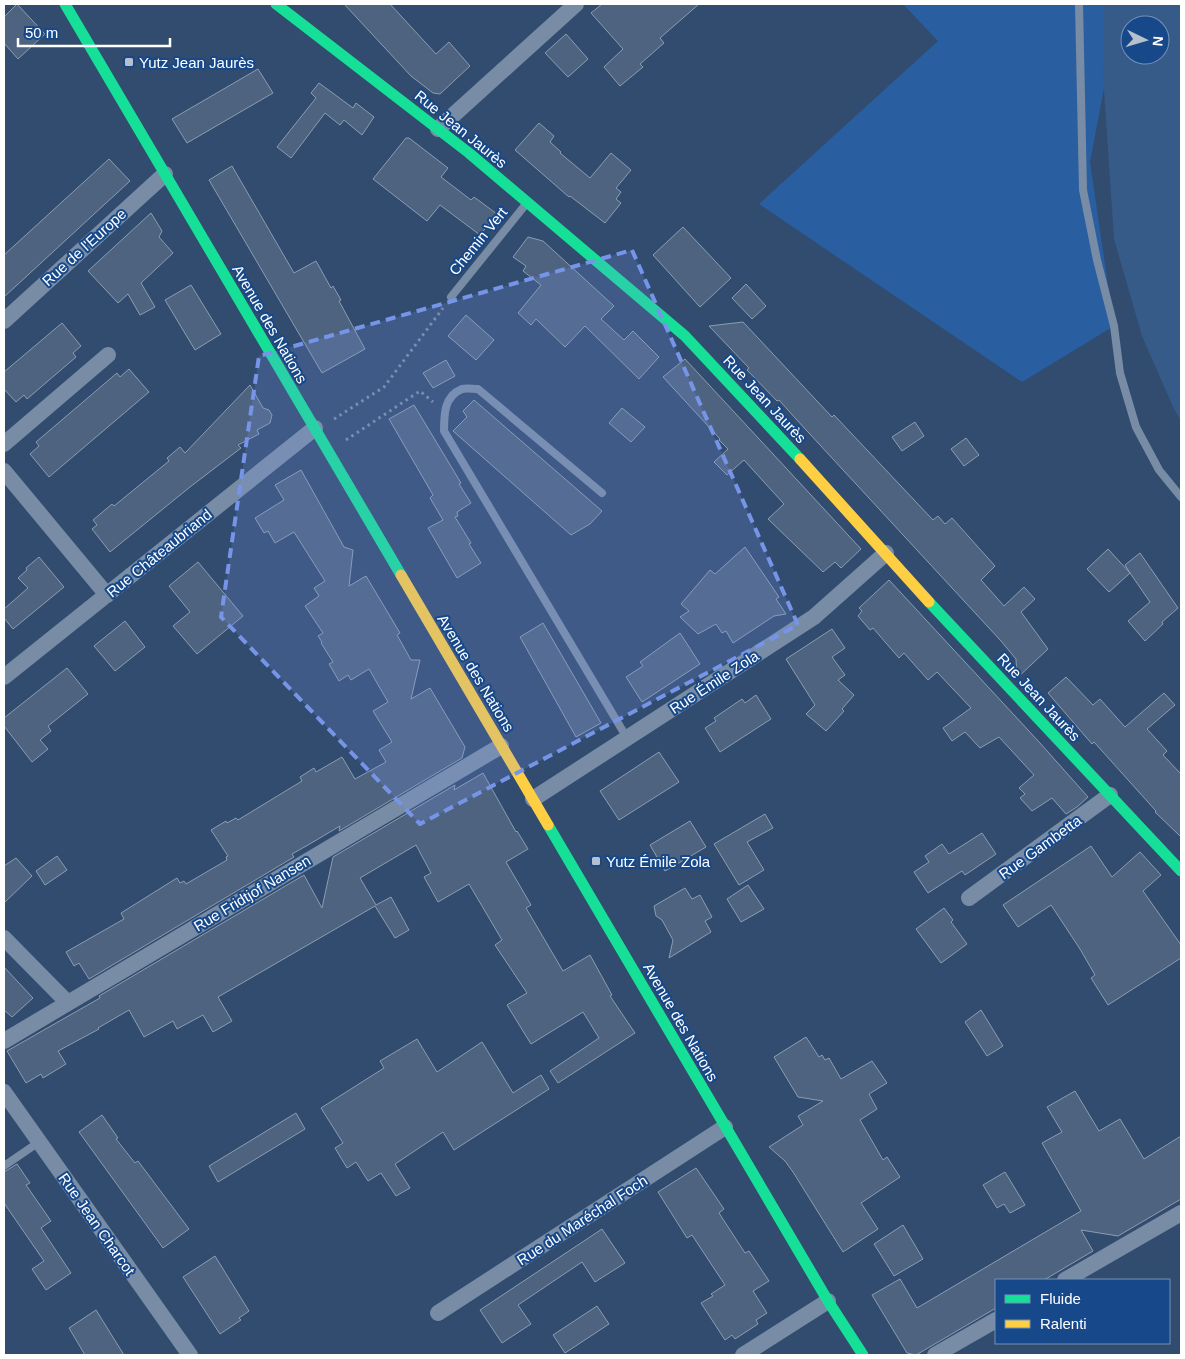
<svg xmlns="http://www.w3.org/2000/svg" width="1185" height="1359" font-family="Arial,sans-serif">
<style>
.green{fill:#295fa1}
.water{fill:#365b89;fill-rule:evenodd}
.building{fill:#4d6380;stroke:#8c9db2}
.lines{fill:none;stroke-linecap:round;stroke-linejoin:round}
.path{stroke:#788ca5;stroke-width:3;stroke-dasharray:2.5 4;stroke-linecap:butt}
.lane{stroke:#788ca5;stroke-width:8}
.street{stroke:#788ca5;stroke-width:16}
.fast{stroke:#16e098;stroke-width:11}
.slow{stroke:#ffcf43;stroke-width:11}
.marked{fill:#7795e8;fill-opacity:0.2;stroke:#7795e8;stroke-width:4;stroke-dasharray:10 6;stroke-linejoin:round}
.poi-dot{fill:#b7c0cd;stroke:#16488a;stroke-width:2}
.labels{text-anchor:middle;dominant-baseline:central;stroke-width:4;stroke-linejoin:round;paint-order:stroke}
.poi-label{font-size:15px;fill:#fff;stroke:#16488a;text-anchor:start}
.street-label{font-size:15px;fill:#fff;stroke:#16488a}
</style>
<rect width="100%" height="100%" fill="#314c6f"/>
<path class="green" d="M903 4H1110L1112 46 1090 162 1114 326 1022 382 759 204 938 41Z"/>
<path class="water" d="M1104 4H1181V421L1173 407 1142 336 1114 239 1103 75ZM1130 25H1160V55H1130Z"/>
<path class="building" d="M17 4 45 34 18 59 4 43V17Z
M344 4H390L436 54 449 42 470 66 440 94 433 93 411 76Z
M602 4H699L660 38 664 43 640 64 643 67 620 86 604 67 623 49 591 13Z
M566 34 588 59 568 77 545 53Z
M258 69 273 93 187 143 172 119Z
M319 83 353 108 356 103 374 117 362 135 344 120 340 125 325 113 291 158 277 147 316 98 311 93Z
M539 123 554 136 550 142 561 152 560 153 590 178 611 153 631 170 616 188 621 192 616 199 621 203 605 223 570 196 569 197 515 150Z
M406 138H409L448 168 441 177 471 200 474 197 497 214 480 235 440 205 427 221 373 179Z
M109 159 130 181 4 297V255Z
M232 166 294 273 316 261 331 288 333 286 341 300 339 301 365 349 322 373 209 180Z
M151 213 162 231 159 237 173 253 141 283 155 307 140 315 128 294 118 303 88 271Z
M683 227 731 278 700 307 653 255Z
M528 237 543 241 614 306 601 319 624 340 633 331 659 357 639 379 585 326 565 347 536 319 531 325 518 313 541 285 523 271 526 266 513 257Z
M746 284 766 306 752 319 732 298Z
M191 285 221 334 195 350 165 300Z
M466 315 494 340 476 360 448 336Z
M743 322 832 417 834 415 933 520 938 516 945 524 952 518 995 566 981 580 1004 606 1024 587 1035 599 1021 612 1048 649 1017 678 1016 659 1001 641 796 419 779 400 777 401 747 370 749 368 709 326Z
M62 323 81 346 73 353 76 357 27 399 24 395 16 402 4 389V372Z
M685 359 861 549 841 568 835 562 823 572 768 519 784 504 744 460 727 475 714 462 728 449 719 440 720 439 663 377Z
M446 360 455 376 433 388 423 373Z
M129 369 149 392 49 477 30 454 39 446 36 442 117 373 120 377Z
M250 385 263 408 269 410 272 415 270 423 257 430 259 434 238 445 241 448 190 487 110 552 92 529 97 525 93 520 112 504 114 506 169 461 167 458 180 447 185 453Z
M474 400 602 511 590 524 571 535 453 431 467 417 463 411Z
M414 405 461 483 459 484 471 503 457 512 458 516 455 517 471 543 469 544 481 563 457 578 428 528 443 520 430 498 433 495 389 419Z
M622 408 645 427 631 442 609 423Z
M915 422 924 436 902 451 892 437Z
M966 438 979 455 964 466 951 449Z
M301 470 344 547 353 550 349 586 366 576 400 633 397 635 411 660H420L411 699 430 688 465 747 462 758 339 831 340 826 308 845 292 854 294 857 89 979 79 963 74 966 66 952 124 919 121 913 177 878 180 883 184 881 186 884 227 860 226 857 228 856 211 830 226 821 227 823 236 818 238 820 302 781 300 777 314 768 316 772 342 757 355 779 386 762 379 750 392 742 373 711 388 702 369 669 351 680 348 675 339 681 329 664 333 662 321 643 322 642 318 636 323 633 305 606 319 596 314 588 325 581 294 532 275 543 268 531 264 533 255 518 284 500 275 485Z
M745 547 779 597 776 599 786 614 774 616 733 643 726 631 722 633 716 624 698 634 680 617 689 611 681 604 710 570 715 574Z
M1108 549 1130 573 1125 565 1140 553 1178 608 1162 622 1163 624 1145 641 1128 621 1150 602 1130 573 1109 592 1087 569Z
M39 557 64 587 13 629 4 618V609L28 588 18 578 27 570 26 568Z
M198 562 243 616 197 654 173 626 190 612 169 586Z
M889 580 1040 743 1088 797 1077 807 1066 814 1052 798 1032 811 1020 798 1025 794 1019 788 1034 775 999 737 980 748 965 732 952 741 943 728 971 708 937 672 928 680 904 653 899 658 873 628 870 630 858 616 862 611 859 608Z
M125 621 145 647 115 671 94 646Z
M543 623 601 723 576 737 520 637Z
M832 629 845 648 832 657 845 675 838 680 854 695 842 709 844 711 826 731 806 714 815 705 786 659Z
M680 633 700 664 642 702 626 677 643 666 640 662Z
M67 668 88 694 48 726 51 731 40 740 48 749 32 762 4 726V718Z
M1066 677 1093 705 1100 699 1125 727 1164 693 1175 705 1147 729 1167 751 1163 755 1181 774V837L1155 812 1156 811 1094 742 1092 744 1048 693Z
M756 695 771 719 720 752 705 728 716 721 714 718 742 699 745 703Z
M659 752 679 782 619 820 600 791Z
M483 773 516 832 517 831 528 849 506 862 531 905 526 908 563 971 590 955 612 995 610 996 635 1033 558 1083 550 1071 599 1038 583 1012 531 1044 507 1005 527 993 495 945 502 940 469 884 438 902 424 877 431 873 416 845 360 878 376 905 391 897 409 930 395 938 375 906 218 997 232 1021 213 1032 203 1015 177 1029 173 1021 144 1037 129 1010 98 1028 99 1029 58 1051 66 1064 43 1078 41 1074 26 1083 7 1051 100 998 99 996 304 875 322 908 333 857 455 785 454 790Z
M765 814 773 828 747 842 764 870 739 885 714 844Z
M690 821 706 847 665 871 650 845Z
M982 833 996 854 965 875 962 871 928 893 914 872 929 862 925 856 942 844 949 854Z
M1091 846 1112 877 1140 852 1161 875 1143 891 1181 945V958L1108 1005 1091 978 1095 975 1080 949 1051 905 1018 927 1003 905Z
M57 856 67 870 45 885 36 871Z
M16 858 32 876 4 903V866Z
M748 885 764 909 741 922 727 899Z
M685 888 692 899 700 895 712 917 705 921 711 932 669 958 673 940 662 920 656 916 654 906Z
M944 908 953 920 951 922 967 944 941 963 916 929Z
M4 967 33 998 12 1017 4 1010Z
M981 1010 1003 1046 987 1056 965 1022Z
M806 1037 819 1057 822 1055 825 1060 829 1058 841 1079 872 1061 887 1083 869 1094 877 1109 860 1120 883 1160 887 1157 900 1177 861 1203 878 1229 843 1252 793 1172 785 1161 769 1147 803 1125 798 1116 823 1101 798 1097 774 1057Z
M417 1039 437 1072 482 1042 513 1093 541 1075 549 1089 454 1150 443 1132 395 1164 410 1188 396 1196 381 1173 368 1181 356 1162 347 1168 335 1148 343 1143 321 1108 384 1068 380 1061Z
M1075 1091 1099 1131 1120 1119 1144 1159 1181 1136V1199L1118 1236 1081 1230 1093 1251 1044 1280H996V1308L916 1355 907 1353 872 1295 900 1279 917 1308 1081 1211 1042 1143 1062 1132 1047 1107Z
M296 1113 305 1129 218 1182 209 1166Z
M102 1115 118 1138 116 1139 135 1163 138 1161 189 1229 163 1248 79 1132Z
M17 1164 30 1183 26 1185 51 1221 41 1228 71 1273 46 1290 32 1269 44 1261 4 1203V1172Z
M696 1168 724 1209 719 1213 745 1253 749 1251 769 1281 753 1291 767 1313 756 1320 758 1324 735 1339 732 1335 725 1340 701 1303 713 1296 711 1294 725 1285 692 1235 687 1238 658 1192Z
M1005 1172 1025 1205 1010 1213 1004 1204 997 1208 983 1185Z
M903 1225 923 1259 894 1276 874 1244Z
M602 1229 625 1263 595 1282 582 1262 518 1305 531 1324 502 1343 480 1310Z
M215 1256 249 1311 239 1318 241 1320 220 1334 183 1277Z
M597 1306 609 1324 565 1353 553 1335Z
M96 1310 124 1355H85L69 1328Z"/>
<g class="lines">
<path class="path" d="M334 419 384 387 443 308
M346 440 420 391 433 402"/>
<path class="lane" d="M1079 4 1083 190 1097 260 1114 326 1120 373 1136 427 1159 470 1181 497
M451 297 526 204
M602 493 478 389C473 389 466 388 462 389 444 396 444 415 444 431L627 738
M4 1166 39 1142"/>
<path class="street" d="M438 129 576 4
M4 321 165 174
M4 444 108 355
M4 471 107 595
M4 677 315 428
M533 799 814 617 886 553
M969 898 1110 795
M4 938 68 1003
M4 1041 501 746
M4 1092 190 1355
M1065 1280 1181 1213
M438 1313 725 1127
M743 1355 828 1301
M935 1355 996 1320"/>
<path class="fast" d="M65 4 401 575
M276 4 469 153 685 336 800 459
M929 602 1181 871
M548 825 828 1301 863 1355"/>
<path class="slow" d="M800 459 929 602
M401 575 548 825"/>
</g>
<path class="marked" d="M632 250 798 625 420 824 221 617 259 356Z"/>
<g class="poi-dot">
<rect x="124" y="57" width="10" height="10" rx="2.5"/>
<rect x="591" y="856" width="10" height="10" rx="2.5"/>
</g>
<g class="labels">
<g class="poi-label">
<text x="139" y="62">Yutz Jean Jaurès</text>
<text x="606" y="861">Yutz Émile Zola</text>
</g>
<g class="street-label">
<text transform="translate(461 129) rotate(39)">Rue Jean Jaurès</text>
<text transform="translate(478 241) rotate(-51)">Chemin Vert</text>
<text transform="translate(84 247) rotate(-42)">Rue de l'Europe</text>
<text transform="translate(270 324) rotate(60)">Avenue des Nations</text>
<text transform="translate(765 399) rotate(47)">Rue Jean Jaurès</text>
<text transform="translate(159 553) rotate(-39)">Rue Châteaubriand</text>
<text transform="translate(476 673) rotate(59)">Avenue des Nations</text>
<text transform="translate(714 682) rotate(-33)">Rue Émile Zola</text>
<text transform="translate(1039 697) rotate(47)">Rue Jean Jaurès</text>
<text transform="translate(1040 847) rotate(-36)">Rue Gambetta</text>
<text transform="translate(252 893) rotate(-31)">Rue Fridtjof Nansen</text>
<text transform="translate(681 1022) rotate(60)">Avenue des Nations</text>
<text transform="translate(582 1220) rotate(-33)">Rue du Maréchal Foch</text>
<text transform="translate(97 1224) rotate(55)">Rue Jean Charcot</text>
</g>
</g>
<rect width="1185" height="1359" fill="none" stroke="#ffffff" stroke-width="10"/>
<rect x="995" y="1279" width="175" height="65" fill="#16488a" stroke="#7391b9"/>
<rect x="1005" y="1295" width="25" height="8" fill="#16e098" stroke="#7391b9"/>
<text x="1040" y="1304" font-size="15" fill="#ffffff">Fluide</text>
<rect x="1005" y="1320" width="25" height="8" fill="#ffcf43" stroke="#7391b9"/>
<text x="1040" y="1329" font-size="15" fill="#ffffff">Ralenti</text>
<g transform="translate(1145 40) rotate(95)"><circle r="24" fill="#16488a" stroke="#7391b9"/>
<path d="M0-4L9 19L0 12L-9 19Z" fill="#b7c0cd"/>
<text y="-8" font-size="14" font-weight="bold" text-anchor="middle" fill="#ffffff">N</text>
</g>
<path d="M18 38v8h152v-8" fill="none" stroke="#ffffff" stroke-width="2.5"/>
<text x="25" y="38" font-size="15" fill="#ffffff" stroke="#16488a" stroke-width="4" paint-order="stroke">50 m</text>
</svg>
